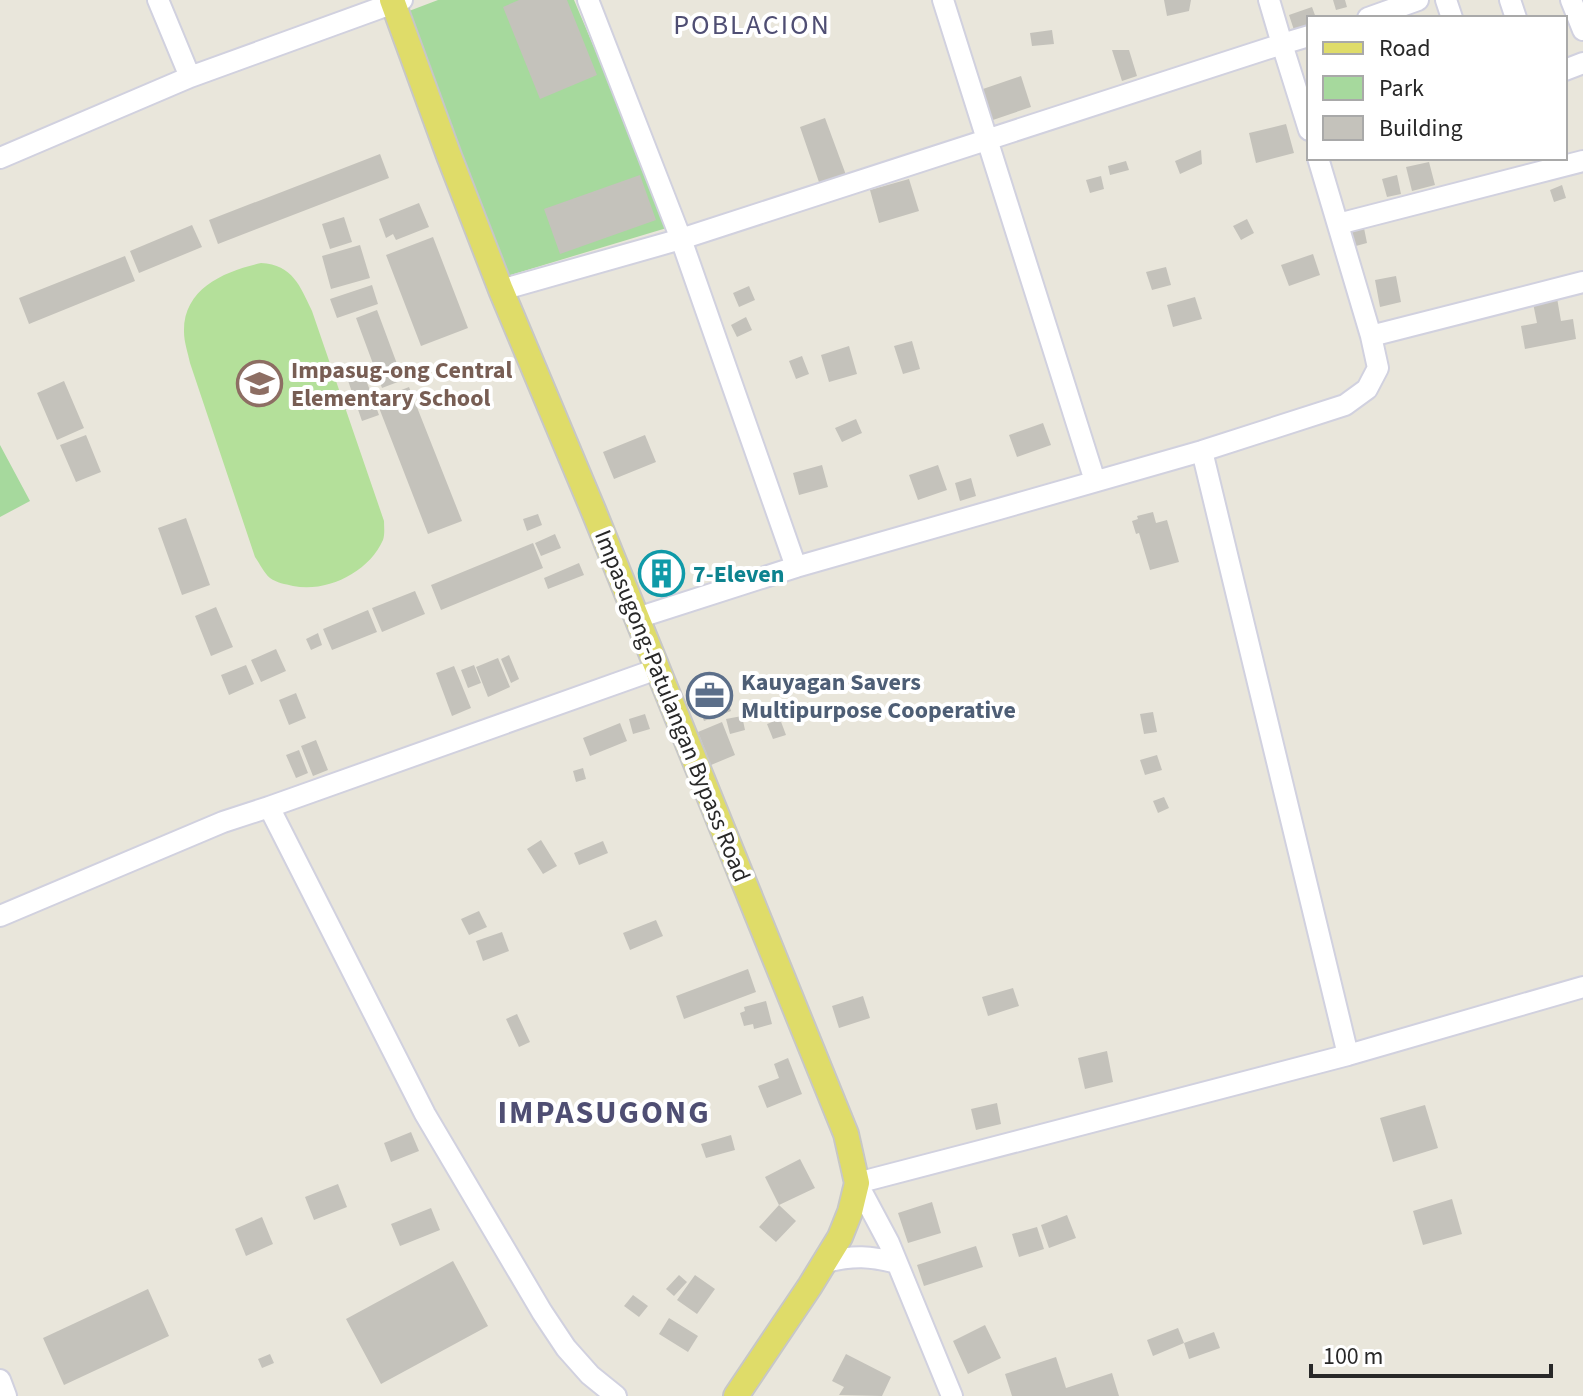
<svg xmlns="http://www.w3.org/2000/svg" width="1583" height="1396" font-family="'Source Sans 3',sans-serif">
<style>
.green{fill:#a6d99d}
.pitch{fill:#b4e09a}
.building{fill:#c4c2bb}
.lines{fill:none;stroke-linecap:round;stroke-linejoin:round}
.minor-casing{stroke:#d1d1df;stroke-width:24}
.major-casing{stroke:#c7c7c7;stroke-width:28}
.minor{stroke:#fff;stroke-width:20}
.major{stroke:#dfdc69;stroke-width:24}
.labels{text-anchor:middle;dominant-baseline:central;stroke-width:8;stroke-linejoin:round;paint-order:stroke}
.education-label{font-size:24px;font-weight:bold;fill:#785e54;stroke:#fff;text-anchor:start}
.culture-label{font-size:24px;font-weight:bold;fill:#0d838f;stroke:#fff;text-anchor:start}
.service-label{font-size:24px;font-weight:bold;fill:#4e5e75;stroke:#fff;text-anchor:start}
.street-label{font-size:24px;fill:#282828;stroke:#fff}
.quarter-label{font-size:28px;letter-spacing:2px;fill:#4f4e73;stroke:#fff}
.district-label{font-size:32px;font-weight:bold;letter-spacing:2px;fill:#4f4e73;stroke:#fff}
</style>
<rect width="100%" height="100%" fill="#e9e6db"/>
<path class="green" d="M438 0H574L670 227 507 276 409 11Z
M0 445 30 501 0 517Z"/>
<path class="pitch" d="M261 263C293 265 300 286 312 311L384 521C384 527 385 534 383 540 369 572 327 593 293 586 285 584 277 583 270 578 264 573 260 564 255 557L190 363C188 353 184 342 184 332 183 288 225 271 261 263Z"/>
<path class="building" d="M519 0H567L597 75 540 99 503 7Z
M1164 0H1191L1189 11 1167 16Z
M1333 0H1345L1347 7 1336 10Z
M1312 7 1316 18H1309V25L1294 30 1289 15Z
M1052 30 1054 44 1032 46 1030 33Z
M1112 50H1129L1137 76 1122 81Z
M1021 76 1031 107 990 121 980 90Z
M825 118 846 175 820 185 800 127Z
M1286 124 1294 153 1256 163 1249 133Z
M1201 150 1202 164 1180 174 1175 161Z
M380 154 389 178 218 244 209 220Z
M1126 161 1129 170 1110 175 1108 166Z
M1429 162 1435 185 1412 191 1406 167Z
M640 175 656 220 560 254 544 209Z
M1397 175 1401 194 1387 197 1382 179Z
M1101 176 1104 189 1090 193 1086 180Z
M909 179 919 211 879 223 870 190Z
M1562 185 1566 198 1554 202 1550 190Z
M419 203 429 227 396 240 393 234 386 238 379 219Z
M344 217 352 242 330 249 322 224Z
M1247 219 1254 233 1241 240 1233 226Z
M192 225 202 247 139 273 130 251Z
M1364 228 1367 243 1352 247 1348 232Z
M433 237 468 328 421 346 386 255Z
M360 245 370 278 331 289 322 256Z
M1313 254 1320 275 1289 286 1281 265Z
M125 256 135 281 29 324 19 298Z
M1166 267 1171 285 1152 290 1146 272Z
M1396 276 1401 302 1380 307 1375 280Z
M372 285 378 304 337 318 330 299Z
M749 286 755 300 739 307 733 293Z
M1195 297 1202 319 1173 327 1167 305Z
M1557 298 1561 321 1573 319 1576 339 1525 349 1521 326 1537 323 1533 303Z
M377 310 403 380 382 388 356 318Z
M746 317 752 330 737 337 731 325Z
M912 341 920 369 903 374 894 346Z
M849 346 857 374 829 382 821 355Z
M802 356 809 374 796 379 789 361Z
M361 366 379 415 362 421 345 372Z
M64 381 84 428 57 440 37 393Z
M409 387 462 521 428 534 376 400Z
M856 419 862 433 842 442 835 428Z
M1043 423 1051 445 1017 457 1009 435Z
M86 435 101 472 76 482 60 445Z
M645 435 656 462 614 479 603 452Z
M822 465 828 487 799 495 793 473Z
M938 465 947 490 918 500 909 475Z
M971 478 976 496 960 501 955 483Z
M1153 512 1156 523 1167 520 1179 562 1150 570 1139 533 1136 534 1132 521 1138 519 1137 516Z
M538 514 542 525 527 531 523 519Z
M186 518 210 585 182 595 158 528Z
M555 534 561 548 541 556 535 543Z
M533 543 543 568 441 610 431 585Z
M667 554 679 585 656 594 644 562Z
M579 563 584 575 548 589 544 578Z
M415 591 425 614 382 632 372 608Z
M216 607 233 647 211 656 195 616Z
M368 610 377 632 332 650 323 629Z
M318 633 322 645 311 650 306 639Z
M276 649 286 671 261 682 251 660Z
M509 655 519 679 511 683 501 659Z
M498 658 510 687 488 697 476 667Z
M246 665 254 684 229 695 221 675Z
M474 665 481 683 468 688 461 670Z
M454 666 471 708 452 716 436 673Z
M719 678 731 711 704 721 692 688Z
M296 693 306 718 289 725 279 700Z
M1153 712 1157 732 1144 734 1140 714Z
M645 714 650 729 633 734 629 719Z
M742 716 745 730 730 734 726 719Z
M780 719 786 735 773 739 767 724Z
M722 722 735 755 711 765 698 732Z
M620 723 627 741 590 756 583 738Z
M316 740 328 770 313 776 301 746Z
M299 750 308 773 296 778 286 755Z
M1157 755 1162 770 1145 775 1140 760Z
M583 768 586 779 576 782 573 771Z
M1164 797 1169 808 1158 813 1153 801Z
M541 840 557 866 543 874 527 849Z
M603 841 608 853 579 865 574 853Z
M479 911 487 927 469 935 461 919Z
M656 920 663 936 630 950 623 933Z
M502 932 509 951 483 961 476 941Z
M748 969 756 992 684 1019 676 996Z
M1013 988 1019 1006 988 1016 982 997Z
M863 996 870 1018 839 1028 832 1006Z
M766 1001 772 1024 754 1029 753 1024 744 1026 740 1013 745 1011 744 1007Z
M517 1014 530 1042 519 1047 506 1019Z
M1107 1051 1113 1082 1085 1089 1078 1058Z
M788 1058 802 1094 767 1108 758 1086 779 1078 774 1064Z
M997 1103 1001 1124 976 1130 971 1109Z
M1425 1105 1438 1148 1393 1162 1380 1118Z
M411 1132 419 1151 391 1162 384 1143Z
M731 1135 735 1150 706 1158 701 1144Z
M800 1159 815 1188 779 1205 765 1177Z
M338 1184 347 1207 314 1220 305 1197Z
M1452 1199 1462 1234 1423 1245 1413 1211Z
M932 1202 941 1233 908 1243 898 1213Z
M779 1205 796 1221 776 1242 759 1227Z
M431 1208 440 1230 400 1246 391 1224Z
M1067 1215 1076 1238 1049 1248 1041 1225Z
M262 1217 273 1244 246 1256 235 1229Z
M1037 1227 1044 1249 1019 1257 1012 1234Z
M976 1246 983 1267 924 1286 917 1265Z
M453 1261 488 1326 381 1384 346 1319Z
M679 1275 687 1282 674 1296 666 1289Z
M695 1275 715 1289 697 1314 677 1300Z
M148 1289 169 1336 64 1385 43 1338Z
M633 1295 648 1306 639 1317 624 1306Z
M669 1318 698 1336 688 1352 659 1334Z
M985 1325 1001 1358 968 1374 953 1341Z
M1178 1328 1184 1343 1214 1332 1220 1348 1189 1359 1184 1343 1153 1356 1147 1340Z
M270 1354 274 1363 262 1368 258 1359Z
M846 1354 891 1377 882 1396 839 1395 844 1387 832 1381Z
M1056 1357 1066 1388 1112 1373 1119 1396H1012L1005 1374Z"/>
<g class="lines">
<defs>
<path id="minor" d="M158 0 190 77
M588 0 681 239 796 567
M943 0 1095 481
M1269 0 1282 44 1309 36
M1446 0 1452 18
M1510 0 1516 18
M1571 0 1583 30
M1368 18 1418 0
M1565 70 1583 63
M0 158 190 77 402 0
M1338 224 1583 161
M501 290 681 239 1282 44 1309 130
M1371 336 1583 282
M1202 451 1348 1055
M637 618 796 567 1202 451 1345 405 1367 389 1378 368 1371 336 1318 158
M0 916 223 822 269 807
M826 1262C854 1255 870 1256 897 1263
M0 1380 6 1396
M616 1396 590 1375 566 1348 542 1312 425 1114 269 807 657 669
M952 1396 889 1243 857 1183 1348 1055 1583 987"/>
<path id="major" d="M392 0 449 156 501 290 594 512 846 1134 857 1183 850 1212 840 1237 810 1286 736 1396"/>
</defs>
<use href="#minor" class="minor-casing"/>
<use href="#major" class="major-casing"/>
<use href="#minor" class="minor"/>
<use href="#major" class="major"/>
</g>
<defs>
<symbol id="school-ring" viewBox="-11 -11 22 22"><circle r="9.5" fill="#fff" stroke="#8d6e63" stroke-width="1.5"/><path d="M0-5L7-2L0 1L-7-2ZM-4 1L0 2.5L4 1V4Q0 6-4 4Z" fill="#8d6e63"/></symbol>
<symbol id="building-ring" viewBox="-11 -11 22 22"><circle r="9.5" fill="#fff" stroke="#0f9aa8" stroke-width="1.5"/><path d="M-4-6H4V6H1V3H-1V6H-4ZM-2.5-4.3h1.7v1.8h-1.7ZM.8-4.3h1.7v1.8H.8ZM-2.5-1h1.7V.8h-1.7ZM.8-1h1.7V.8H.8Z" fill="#0f9aa8"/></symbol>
<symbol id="office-ring" viewBox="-11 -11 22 22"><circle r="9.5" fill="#fff" stroke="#5c6f8a" stroke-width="1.5"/><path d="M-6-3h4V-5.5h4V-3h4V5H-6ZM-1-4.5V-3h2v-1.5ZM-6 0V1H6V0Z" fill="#5c6f8a"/></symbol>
</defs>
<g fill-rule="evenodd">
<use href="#school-ring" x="234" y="358" width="51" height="51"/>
<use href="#building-ring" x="636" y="548" width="51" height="51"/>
<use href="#office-ring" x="684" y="670" width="51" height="51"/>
</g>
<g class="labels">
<g class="education-label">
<text x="291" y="370">Impasug-ong Central<tspan x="291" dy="28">Elementary School</tspan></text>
</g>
<g class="culture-label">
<text x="693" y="574">7-Eleven</text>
</g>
<g class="service-label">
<text x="741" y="682">Kauyagan Savers<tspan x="741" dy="28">Multipurpose Cooperative</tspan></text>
</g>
<g class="street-label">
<text transform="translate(672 706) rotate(68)">Impasugong-Patulangan Bypass Road</text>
</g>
<g class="quarter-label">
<text x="752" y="25">POBLACION</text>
</g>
<g class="district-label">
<text x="604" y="1113">IMPASUGONG</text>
</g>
</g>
<rect x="1307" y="16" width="260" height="144" fill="#ffffff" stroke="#a9a9a9" stroke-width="2"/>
<rect x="1323" y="42" width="40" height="12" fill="#dfdc69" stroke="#a9a9a9" stroke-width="2"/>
<text x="1379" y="56" font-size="24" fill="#282828">Road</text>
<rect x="1323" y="76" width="40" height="24" fill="#a6d99d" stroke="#a9a9a9" stroke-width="2"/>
<text x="1379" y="96" font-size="24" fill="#282828">Park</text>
<rect x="1323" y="116" width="40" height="24" fill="#c4c2bb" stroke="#a9a9a9" stroke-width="2"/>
<text x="1379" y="136" font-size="24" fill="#282828">Building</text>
<path d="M1311 1364v12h240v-12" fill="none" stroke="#282828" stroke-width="4"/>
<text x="1323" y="1364" font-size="24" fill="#282828" stroke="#ffffff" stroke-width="6" paint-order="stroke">100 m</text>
</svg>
